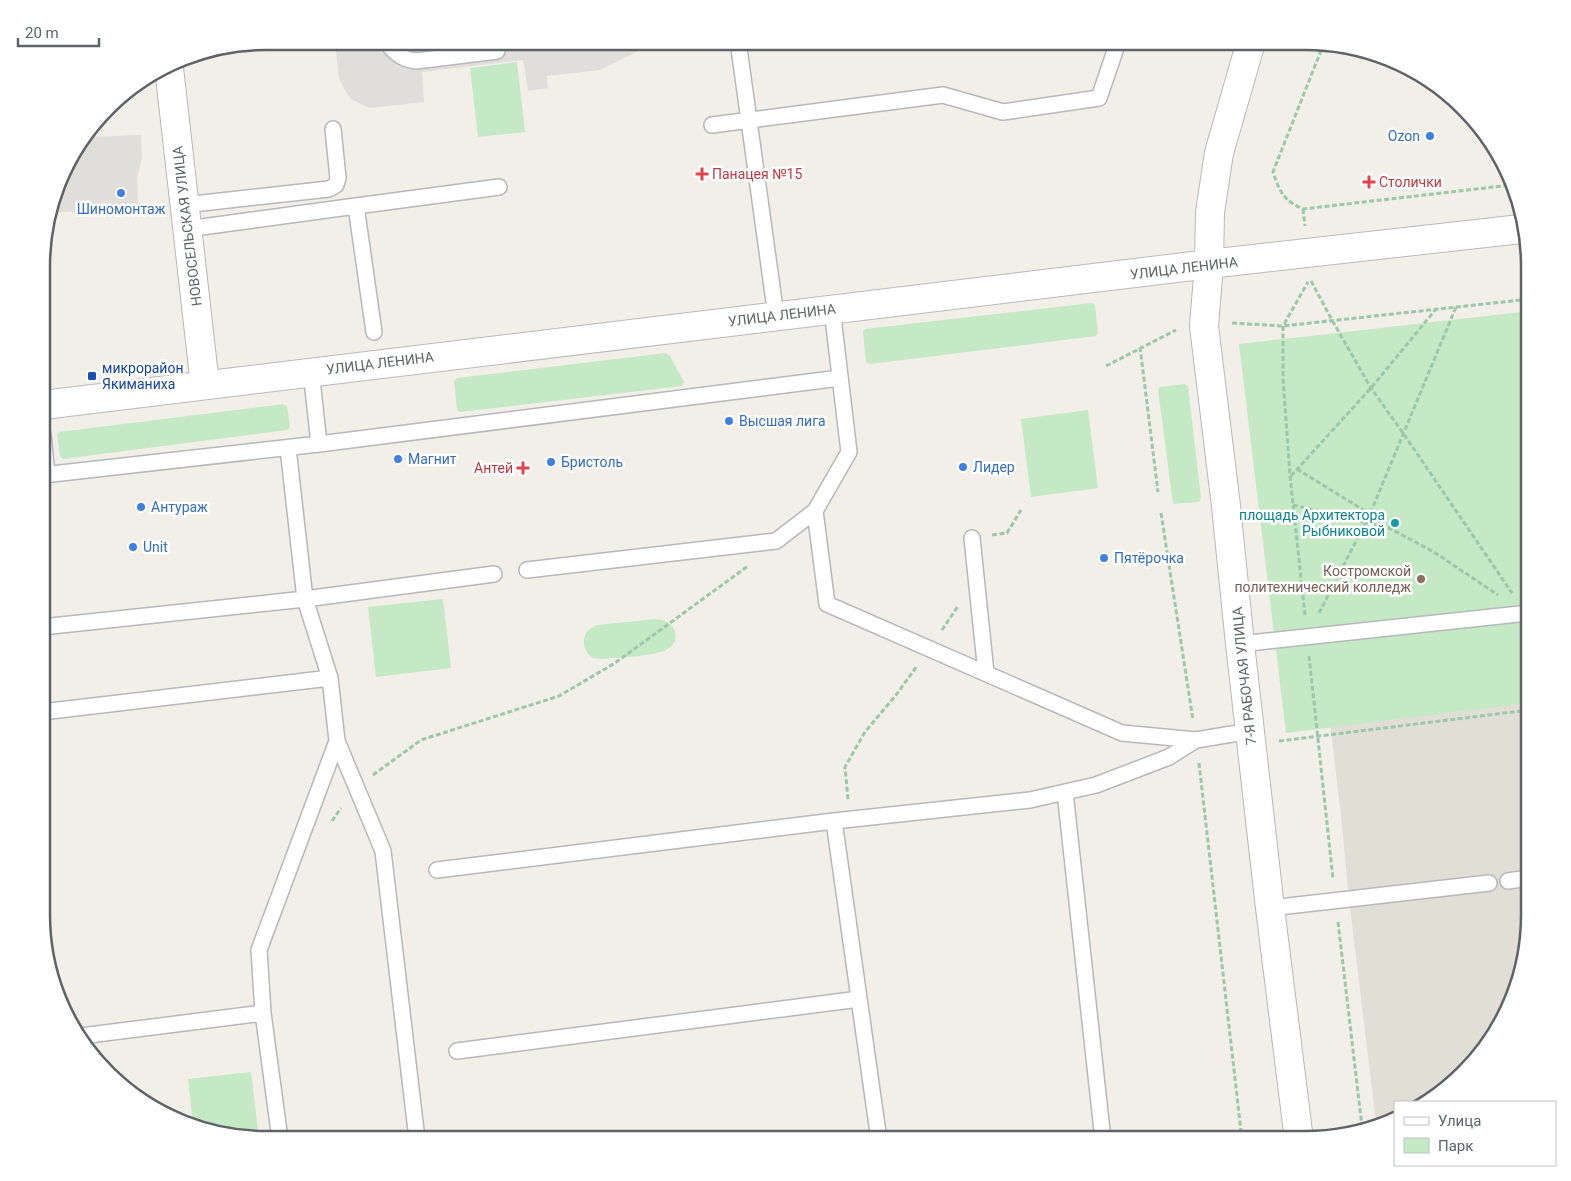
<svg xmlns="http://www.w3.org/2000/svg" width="1571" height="1181" font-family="Roboto,sans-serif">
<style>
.industrial{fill:#e0deda}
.education{fill:#e1ded6}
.green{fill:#c5e8c5}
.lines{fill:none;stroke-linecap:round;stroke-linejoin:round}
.lane-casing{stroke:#b5b8bc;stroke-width:18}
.street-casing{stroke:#b5b8bc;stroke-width:30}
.secondary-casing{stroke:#b6babf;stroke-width:30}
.path{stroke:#9cc7a9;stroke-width:3;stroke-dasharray:5 2.5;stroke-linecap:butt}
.lane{stroke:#fff;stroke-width:15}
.street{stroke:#fff;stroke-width:28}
.secondary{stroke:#fff;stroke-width:28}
.shop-dot{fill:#3f7fe0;stroke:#fff;stroke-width:2}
.health-dot{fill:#e0444e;stroke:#fff;stroke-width:2}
.transit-dot{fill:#1a4fb4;stroke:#fff;stroke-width:2}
.culture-dot{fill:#0f9aa8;stroke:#fff;stroke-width:2}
.education-dot{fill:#8d6e63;stroke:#fff;stroke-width:2}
.labels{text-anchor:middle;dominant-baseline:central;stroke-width:5;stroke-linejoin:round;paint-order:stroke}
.shop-label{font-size:14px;fill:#366cbe;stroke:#fff;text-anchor:start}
.health-label{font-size:14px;fill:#be3a42;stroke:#fff;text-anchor:start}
.street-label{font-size:14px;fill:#5f6368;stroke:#fff}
.transit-label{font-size:14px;fill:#164399;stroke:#fff;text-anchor:start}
.culture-label{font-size:14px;fill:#0d838f;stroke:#fff;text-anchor:end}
.education-label{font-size:14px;fill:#785e54;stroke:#fff;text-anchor:end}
.rim{fill:none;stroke:#5f6368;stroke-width:2.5}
</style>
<rect width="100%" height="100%" fill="#f1efe8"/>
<path class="industrial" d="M335 41H658L600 70 547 76 548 88 528 91 523 60 422 72 424 102 369 108 351 99 345 90 339 79Z
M141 135 142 158 137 177 138 207 51 213 71 154 85 137Z"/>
<path class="education" d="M1530 314 1529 930 1513 1001 1474 1063 1423 1102H1395V1119L1376 1123 1349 899 1341 816 1285 342Z"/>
<path class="green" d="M517 62 525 132 478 137 470 68Z
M1092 303 1095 305 1098 333 1096 336 870 364 866 362 863 332 865 329Z
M1530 311 1529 703 1286 733 1239 344Z
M666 353 670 356 684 382 682 386 460 412 457 410 454 381 457 378Z
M1185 384 1188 386 1201 498 1199 502 1173 504 1158 390 1160 387Z
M283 404 287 406 290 427 287 430 63 459 60 456 57 435 59 432Z
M1088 410 1098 488 1031 497 1021 419Z
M443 599 451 668 376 677 368 607Z
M655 619C679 620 684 646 660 652 644 657 619 657 602 659L593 658 588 654 584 646V638L587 631 597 625Z
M251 1072 259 1139H252L193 1126 188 1079Z"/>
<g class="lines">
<defs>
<path id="lane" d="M385 41C396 53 400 59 416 61L497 51
M738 41 776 316
M712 125 943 95 1003 112 1099 98 1118 42
M184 205 329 189 336 185 338 178 333 129
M187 229 356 206
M374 332 356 206 499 187
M311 371 319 444
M43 435 47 475
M43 475 319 444 840 378
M815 511 827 604 1122 733 1196 740
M972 538 986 673
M527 570 776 541 815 511 849 452 832 309
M42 627 305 599 494 574
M1240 644 1529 613
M42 712 330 678
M337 741 383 851 417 1139
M1065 792 1103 1140
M437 870 834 821
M1508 881 1529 878
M1270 908 1489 883
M81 1036 263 1013
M457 1051 859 999
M280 1139 263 1013 259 950 337 741 330 678 305 599 288 448
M879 1140 834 821 1030 800 1096 785 1169 757 1196 740 1250 731"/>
<path id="street" d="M169 68 205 385
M1209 264 1204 326 1226 506 1240 644 1270 908 1299 1140"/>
<path id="secondary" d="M1209 264 1210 212 1219 153 1251 42
M43 405 1209 264 1521 229"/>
</defs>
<use href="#lane" class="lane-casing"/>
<use href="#street" class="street-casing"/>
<use href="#secondary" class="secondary-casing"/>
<path class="path" d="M1324 43 1273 172C1280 192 1283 200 1303 209L1511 185
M1303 209 1305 226
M1311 281 1332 320 1371 388 1403 433 1512 593
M1526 299 1530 332
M1232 323 1283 326 1530 299
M1140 347 1158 492
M1106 366 1176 330
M1297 469 1370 514 1386 526
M1291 476 1371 388 1436 309
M1293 505 1389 528 1434 552 1498 595
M1161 513 1193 720
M992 535 1007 533 1021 510
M1319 613 1370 514 1456 307
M1305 615 1290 476 1283 378V326L1308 282
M942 630 958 606
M1309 656 1333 879
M1279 741 1529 710
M1199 763 1242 1140
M373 775 421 740 559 696 615 663 748 566
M848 799 845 767 865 732 896 695 917 666
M332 821 341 808
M1338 922 1362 1127"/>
<use href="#lane" class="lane"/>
<use href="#street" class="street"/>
<use href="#secondary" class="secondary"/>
</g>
<g class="shop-dot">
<circle cx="1430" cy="136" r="5"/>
<circle cx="121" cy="193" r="5"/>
<circle cx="729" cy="421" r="5"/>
<circle cx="398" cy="459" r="5"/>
<circle cx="551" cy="462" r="5"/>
<circle cx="963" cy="467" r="5"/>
<circle cx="141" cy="507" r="5"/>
<circle cx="133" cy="547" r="5"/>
<circle cx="1104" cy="558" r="5"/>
</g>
<g class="health-dot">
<path d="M699.5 166.5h5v5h5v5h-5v5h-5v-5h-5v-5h5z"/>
<path d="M1366.5 174.5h5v5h5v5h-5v5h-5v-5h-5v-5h5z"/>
<path d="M520.5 460.5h5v5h5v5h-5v5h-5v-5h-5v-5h5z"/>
</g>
<rect class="transit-dot" x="87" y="371" width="10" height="10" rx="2.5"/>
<circle class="culture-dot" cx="1395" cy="523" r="5"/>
<circle class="education-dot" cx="1421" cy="579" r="5"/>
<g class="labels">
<g class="shop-label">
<text x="1420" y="136" text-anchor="end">Ozon</text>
<text x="121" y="209" text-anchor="middle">Шиномонтаж</text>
<text x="739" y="421">Высшая лига</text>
<text x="408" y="459">Магнит</text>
<text x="561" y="462">Бристоль</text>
<text x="973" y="467">Лидер</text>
<text x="151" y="507">Антураж</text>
<text x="143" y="547">Unit</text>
<text x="1114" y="558">Пятёрочка</text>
</g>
<g class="health-label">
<text x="712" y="174">Панацея №15</text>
<text x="1379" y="182">Столички</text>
<text x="513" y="468" text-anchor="end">Антей</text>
</g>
<g class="street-label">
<text transform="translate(187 226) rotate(-97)">НОВОСЕЛЬСКАЯ УЛИЦА</text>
<text transform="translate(1184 268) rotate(-7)">УЛИЦА ЛЕНИНА</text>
<text transform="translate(782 315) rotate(-7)">УЛИЦА ЛЕНИНА</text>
<text transform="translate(380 363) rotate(-7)">УЛИЦА ЛЕНИНА</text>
<text transform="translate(1244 676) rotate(-96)">7-Я РАБОЧАЯ УЛИЦА</text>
</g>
<g class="transit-label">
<text x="102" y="368">микрорайон<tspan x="102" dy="16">Якиманиха</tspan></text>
</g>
<g class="culture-label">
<text x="1385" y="515">площадь Архитектора<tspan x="1385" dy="16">Рыбниковой</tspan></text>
</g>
<g class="education-label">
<text x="1411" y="571">Костромской<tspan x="1411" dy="16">политехнический колледж</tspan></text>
</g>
</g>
<path d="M0 0H1571V1181H0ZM266 50H1305A216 216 0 0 1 1521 266V915A216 216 0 0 1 1305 1131H266A216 216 0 0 1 50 915V266A216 216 0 0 1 266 50Z" fill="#fff" fill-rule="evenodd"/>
<path class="rim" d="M266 50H1305A216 216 0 0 1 1521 266V915A216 216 0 0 1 1305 1131H266A216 216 0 0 1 50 915V266A216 216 0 0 1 266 50Z"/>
<rect x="1394" y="1101" width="162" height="65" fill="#ffffff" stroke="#bfc1c3"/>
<rect x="1404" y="1117" width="25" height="8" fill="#ffffff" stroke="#bfc1c3"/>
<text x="1438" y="1126" font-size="15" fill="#5f6368">Улица</text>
<rect x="1404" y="1138" width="25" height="15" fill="#c5e8c5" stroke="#bfc1c3"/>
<text x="1438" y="1151" font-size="15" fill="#5f6368">Парк</text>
<path d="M18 38v8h81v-8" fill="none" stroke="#5f6368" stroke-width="2.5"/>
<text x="25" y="38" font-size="15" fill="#5f6368" stroke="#ffffff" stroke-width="4" paint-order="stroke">20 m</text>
</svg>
